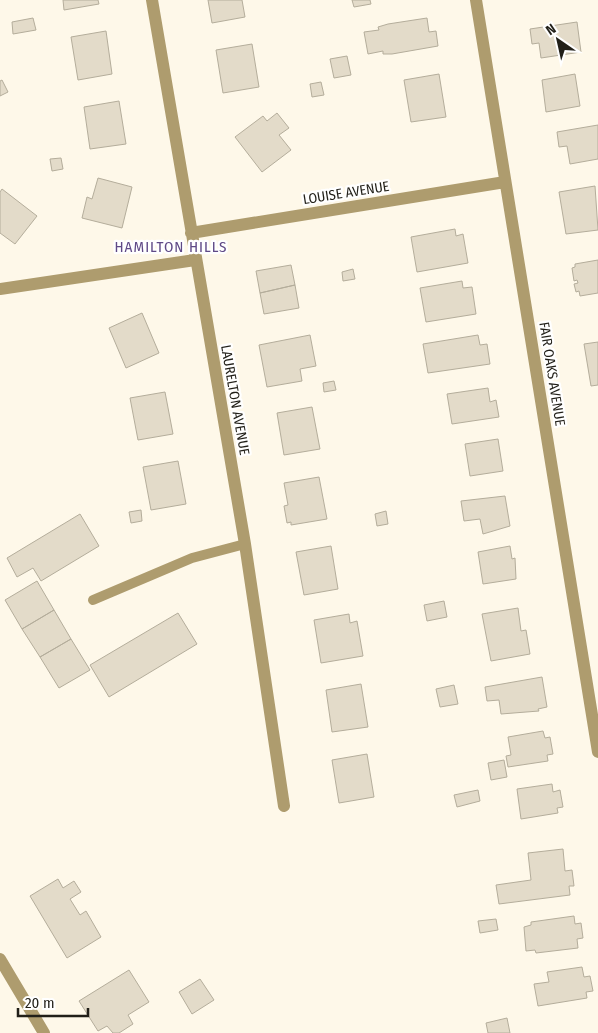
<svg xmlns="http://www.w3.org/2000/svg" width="598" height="1033" font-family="'Fira Sans Condensed',sans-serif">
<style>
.building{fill:#e3dbc9;stroke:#b4ad9b}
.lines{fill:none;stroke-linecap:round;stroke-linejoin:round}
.service{stroke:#ae9c6e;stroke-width:10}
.minor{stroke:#ae9c6e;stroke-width:12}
.labels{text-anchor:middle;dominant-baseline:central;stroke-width:4.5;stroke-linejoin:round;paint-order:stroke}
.street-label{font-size:14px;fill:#211f18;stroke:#fff}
.neighbourhood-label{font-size:15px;letter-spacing:1px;fill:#5f4986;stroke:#fff}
</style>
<rect width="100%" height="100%" fill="#fef8e9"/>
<path class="building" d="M63 0H98L99 4 64 10Z
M208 0H242L245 17 212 23Z
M352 0H370L371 4 354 7Z
M33 18 36 30 13 34 12 22Z
M427 18 429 32 436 31 438 46 392 54H383V51L368 54 364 32 379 30 378 27 388 24Z
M577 22 581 52 541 58 539 43 532 44 530 29Z
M106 31 112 74 78 80 71 37Z
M252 44 259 87 223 93 216 50Z
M347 56 351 75 334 78 330 59Z
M439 74 446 117 411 122 404 80Z
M575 74 580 106 546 112 542 80Z
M2 80 8 92 0 96V81Z
M321 82 324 95 312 97 310 84Z
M119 101 126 144 90 149 84 107Z
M277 113 289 128 279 135 291 150 262 172 235 137 263 116 267 121Z
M598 125V159L570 164 567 146 559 147 557 132Z
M61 158 63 169 52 171 50 159Z
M98 178 132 187 122 228 82 218 87 197 92 199Z
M595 186 598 230 566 234 559 192Z
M2 189 37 216 15 244 0 233V192Z
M455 229 456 236 463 234 468 263 417 272 411 237Z
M598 260V293L580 296 579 291 576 292 574 284 578 283 577 280 574 281 572 268 575 267V264Z
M291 265 295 285 260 293 256 271Z
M353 269 355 279 343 281 342 272Z
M462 281 463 288 472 287 476 314 426 322 420 288Z
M295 285 299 308 264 314 260 293Z
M142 313 159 353 126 368 109 328Z
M310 335 316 366 300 369 302 381 267 387 259 345Z
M478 335 480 345 487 344 490 364 428 373 423 344Z
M598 342V385L591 386 584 344Z
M334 381 336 390 324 392 323 383Z
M488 388 490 402 496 400 499 417 452 424 447 394Z
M165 392 173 434 138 440 130 398Z
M312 407 320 449 284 455 277 413Z
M498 439 503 471 470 476 465 444Z
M178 461 186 504 151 510 143 467Z
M319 477 327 519 291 525V522L287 523 284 506 288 505 284 483Z
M505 496 510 526 483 534 480 519 464 521 461 501Z
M141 510 142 521 131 523 129 512Z
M386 511 388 524 377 526 375 514Z
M80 514 99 546 41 581 33 568 17 577 7 558Z
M331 546 338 589 304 595 296 552Z
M510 546 512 559 515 558 516 579 483 584 478 552Z
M37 581 54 610 22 629 5 600Z
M444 601 447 617 427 621 424 605Z
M518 608 521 631 526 630 530 654 491 661 482 614Z
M54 610 71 639 40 657 22 629Z
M178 613 197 644 109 697 90 665Z
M349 614 350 623 357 621 363 656 321 663 314 620Z
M71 639 90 670 59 688 40 657Z
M542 677 547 707 538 709 539 711 501 714 499 700 487 701 485 687Z
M361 684 368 727 332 732 326 690Z
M454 685 458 704 440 707 436 689Z
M543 731 545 738 550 737 553 754 547 755 548 761 508 767 506 756 511 755 508 737Z
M367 754 374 797 339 803 332 760Z
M504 760 507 777 491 780 488 763Z
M552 784 553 792 560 790 563 807 557 808 558 813 521 819 517 789Z
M478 790 480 801 457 807 454 795Z
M563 849 565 871 572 870 574 886H569L570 895 499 904 496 885 531 880 528 853Z
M58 879 63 888 74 881 81 892 70 899 80 915 86 911 101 937 67 958 30 896Z
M574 916 575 924 581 923 583 938 577 939 578 948 536 953 535 950 526 951 524 927 531 925V922Z
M496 919 498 930 480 933 478 921Z
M582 967 584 977 590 976 593 991 586 992 587 998 538 1006 534 984 549 982 547 972Z
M129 970 149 1002 128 1015 133 1024 119 1033H113L107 1026 98 1031 79 1001Z
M200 979 214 1000 192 1014 179 992Z
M507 1018 510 1033H488L486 1023Z"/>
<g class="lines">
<path class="service" d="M93 600 192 558 245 544"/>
<path class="minor" d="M152 0 245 544 284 806
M476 0 598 752
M191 233 505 182
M0 289 195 260
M0 959 44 1033"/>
</g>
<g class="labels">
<g class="street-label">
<text transform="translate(346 193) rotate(-9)">LOUISE AVENUE</text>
<text transform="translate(552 374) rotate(81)">FAIR OAKS AVENUE</text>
<text transform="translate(235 400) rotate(80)">LAURELTON AVENUE</text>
</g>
<g class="neighbourhood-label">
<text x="171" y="247">HAMILTON HILLS</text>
</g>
</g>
<g transform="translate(558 40) rotate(326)" stroke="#ffffff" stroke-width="4" paint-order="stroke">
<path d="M0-4L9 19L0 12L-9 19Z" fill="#211f18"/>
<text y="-8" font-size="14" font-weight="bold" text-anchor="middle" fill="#211f18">N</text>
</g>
<path d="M18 1008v8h70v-8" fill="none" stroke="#211f18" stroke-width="2.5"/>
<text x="25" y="1008" font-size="15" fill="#211f18" stroke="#ffffff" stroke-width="4" paint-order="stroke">20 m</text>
</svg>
